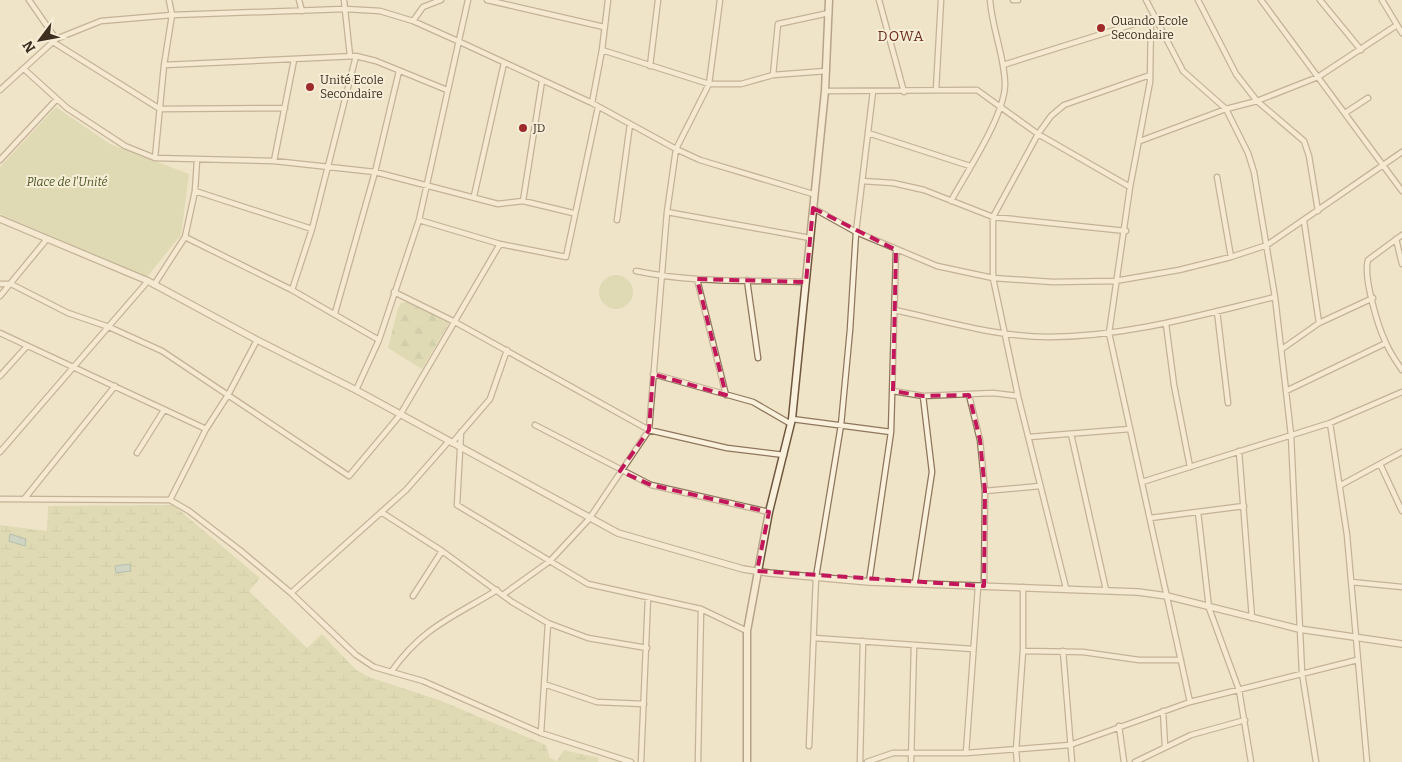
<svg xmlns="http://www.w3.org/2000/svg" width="1402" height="762" font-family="Bitter,serif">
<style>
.forest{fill:url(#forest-firs)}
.wetland{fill:url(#wetland-marsh)}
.park{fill:#c9cf9b}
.water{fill:url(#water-ripples);stroke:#6f938a}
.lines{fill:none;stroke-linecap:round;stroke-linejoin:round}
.minor-casing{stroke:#8d765c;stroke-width:7}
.tertiary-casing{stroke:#8d765c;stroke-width:8}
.secondary-casing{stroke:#6f573f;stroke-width:9}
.minor{stroke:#faf1dc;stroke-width:4.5}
.tertiary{stroke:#faf1dc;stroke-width:5.5}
.secondary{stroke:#faf1dc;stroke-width:6}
.marked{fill:none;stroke:#c2185b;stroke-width:4;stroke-dasharray:10 6;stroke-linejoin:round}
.poi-dot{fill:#9e2a2b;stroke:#f7eed8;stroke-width:2}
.labels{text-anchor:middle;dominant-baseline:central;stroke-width:4;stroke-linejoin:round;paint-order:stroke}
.poi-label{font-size:12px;fill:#3d2e20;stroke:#f7eed8;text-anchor:start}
.park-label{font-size:12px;font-style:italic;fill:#4d5a26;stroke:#f7eed8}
.neighbourhood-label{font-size:14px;letter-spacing:1px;fill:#6b2e1e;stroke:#f7eed8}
</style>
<defs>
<pattern id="forest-firs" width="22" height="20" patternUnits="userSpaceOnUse" patternTransform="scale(1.25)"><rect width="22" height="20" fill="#c9cf9b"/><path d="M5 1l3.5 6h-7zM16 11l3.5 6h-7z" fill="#aeb285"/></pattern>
<pattern id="wetland-marsh" width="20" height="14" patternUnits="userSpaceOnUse" patternTransform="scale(1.25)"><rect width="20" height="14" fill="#c9cf9b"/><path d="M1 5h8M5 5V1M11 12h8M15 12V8" fill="none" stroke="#aeb285"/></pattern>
<pattern id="water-ripples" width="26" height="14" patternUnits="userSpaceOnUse" patternTransform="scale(1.25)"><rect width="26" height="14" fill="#a9c4bc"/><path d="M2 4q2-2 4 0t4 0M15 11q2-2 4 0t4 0" fill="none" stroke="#8ba098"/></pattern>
</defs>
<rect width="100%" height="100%" fill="#f0e4c8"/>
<path class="forest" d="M407 302 449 323 422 369 388 348 398 308 401 303Z"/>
<path class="wetland" d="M173 505 260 578 249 591 307 648 322 634 356 670 369 677 439 700 546 745 550 758 557 761 564 750 599 758 598 762H0V525L47 531 48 506Z"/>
<path class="park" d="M56 107 110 144 189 174 181 235 147 277 0 214V167Z
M599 292a17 17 0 1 1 34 0a17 17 0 1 1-34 0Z"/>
<path class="water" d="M10 534 26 539 25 546 9 541Z
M130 564 131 571 116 573 115 566Z"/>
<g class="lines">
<defs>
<path id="minor" d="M29 0 56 39
M299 0 302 11
M344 0 350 56
M487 0 604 27
M879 0 904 92
M1013 0H1018
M1146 0 1183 71 1226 109 1248 153 1254 172 1275 297 1286 391 1291 435 1302 673 1316 762
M1198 0 1236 74 1257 101 1304 141 1309 156 1318 211
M1261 0 1402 191
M1320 0 1361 50
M1382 0 1402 33
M1151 19 1150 82 1130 187 1109 333 1190 702
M413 21 423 7 441 0
M53 42 160 109 285 108
M602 50 709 84H741L773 75 826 71
M164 65 356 56 376 61 447 90
M1003 65 1153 18
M650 66 658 0
M24 69 67 108 125 146 155 158 274 161 375 172 498 204 523 201 573 213
M773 75 778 24 829 13
M0 90 56 39 101 21 172 15 345 9 380 11 413 21 460 42 592 103 676 149 700 160 813 194
M936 90 941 0
M825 91 977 90 1038 134 1130 187
M592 103 602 50 608 0
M1345 113 1368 98
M868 133 970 166
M1140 141 1226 109 1257 101 1318 77 1397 25
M155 158 164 65 172 15 169 0
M0 160 56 100
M274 161 294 60
M1217 177 1231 257
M862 181 893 183 924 190 993 217 1126 231
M195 191 312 229
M474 196 504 63
M523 201 542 81
M951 201C966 173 1006 114 1005 83 1004 55 992 28 990 0
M813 208 856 232 937 266 993 278 1053 282 1115 281 1179 270 1231 257 1267 245 1402 152
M667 212 810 238
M419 220 500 244 566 257 598 107
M617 220 630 124
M1304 221 1319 323
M1402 235 1368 260C1363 277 1378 327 1386 343 1390 353 1396 361 1402 370
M185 237 292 290 379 340
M1396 239 1402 264
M636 271C692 283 750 280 806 282
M697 279 726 395
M747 280 758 358
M0 284H11L68 313 109 327 162 351 349 476 400 415 500 244
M154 285 185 237 195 191 197 160
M292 290 312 229 356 56
M394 292 455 322 649 430 727 448 784 455
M0 296 47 239
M895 310C945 321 997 337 1048 337 1125 337 1201 315 1275 297
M1217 311 1228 403
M335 313 375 172 399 71
M1166 324 1174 385 1190 467
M0 333 206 429
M1282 349 1319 323 1373 298
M653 374 753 402 791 424
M0 376 27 346
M356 390 379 340 419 220 468 0
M893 391 923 396 993 393 1018 396
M1286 391 1386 343
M969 395 980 440 985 491 984 586
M792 419 891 432
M1330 423 1347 535 1367 762
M535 425 651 485 769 512
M461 432 457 505 588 584 701 609 747 631
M1071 434 1106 590
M1029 437 1130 429
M452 443 490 399 507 350
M1239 451 1252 618
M0 452 148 281
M137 453 164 410
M1380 464 1402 511
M1142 482 1330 423 1402 392
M1341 485 1402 452
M985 491 1040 486
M25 498 115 386
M0 499 170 500 189 511 241 551 291 593 356 655 374 667 423 681 541 733 631 762
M170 500 206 429 228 395 257 340
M381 512 442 551 512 602 548 623 588 638 647 648
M1198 512 1209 608 1239 690 1251 762
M1150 518 1244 506
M869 582 891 432 896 250
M1351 582 1402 587
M915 583 932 472 923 396
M1066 588 1018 396 993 278V217L1038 134 1051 116 1064 105 1150 75
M291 593 406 490 449 441
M504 594 550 561 589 519 649 430 667 212 676 149 709 84 720 0
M413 596 442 551
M814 638 973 649
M1023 651 1083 652 1139 660H1181
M1063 651 1072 762
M391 672C424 626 452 618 497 590
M544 684 597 702 644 704
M1163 711 1165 746
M1119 726 1124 762
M541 733 548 623
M809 746 816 577 841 425 850 330 856 232 873 91
M966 753 978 587
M641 762 648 598
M698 762 701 609
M860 762 863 641
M867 762 893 753H966L1070 745 1190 702 1357 660
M911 762 914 645
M1017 762 1016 750 1023 651V587
M1135 762 1191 735 1245 720"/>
<path id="tertiary" d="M0 219 148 281 257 340 356 390 618 533 743 569 769 573 869 582 1138 592 1167 596 1299 629 1402 644"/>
<path id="secondary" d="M747 762V631L769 512 792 419 825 91 829 0"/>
</defs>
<use href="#minor" class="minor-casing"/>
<use href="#tertiary" class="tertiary-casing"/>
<use href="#secondary" class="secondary-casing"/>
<use href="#minor" class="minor"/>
<use href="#tertiary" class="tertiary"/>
<use href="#secondary" class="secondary"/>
</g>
<path d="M0 0H1402V762H0ZM813 208 896 250 893 391 923 396 969 395 980 440 985 491 984 586 757 571 769 512 651 485 620 471 649 430 653 374 726 395 697 279 806 282Z" fill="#f0e4c8" fill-opacity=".55" fill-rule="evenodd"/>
<path class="marked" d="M813 208 896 250 893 391 923 396 969 395 980 440 985 491 984 586 757 571 769 512 651 485 620 471 649 430 653 374 726 395 697 279 806 282Z"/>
<g class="poi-dot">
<circle cx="1101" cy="28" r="5"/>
<circle cx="310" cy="87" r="5"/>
<circle cx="523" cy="128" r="5"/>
</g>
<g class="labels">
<g class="poi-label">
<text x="1111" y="21">Ouando Ecole<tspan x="1111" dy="14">Secondaire</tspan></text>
<text x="320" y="80">Unité Ecole<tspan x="320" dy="14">Secondaire</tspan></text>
<text x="533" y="128">JD</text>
</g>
<g class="park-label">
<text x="67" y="182">Place de l'Unité</text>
</g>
<g class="neighbourhood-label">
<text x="901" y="36">DOWA</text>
</g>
</g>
<g transform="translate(40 40) rotate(238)" stroke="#f7eed8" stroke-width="4" paint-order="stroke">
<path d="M0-4L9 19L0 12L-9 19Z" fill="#3d2e20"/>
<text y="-8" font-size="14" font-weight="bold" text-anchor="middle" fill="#3d2e20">N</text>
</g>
</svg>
